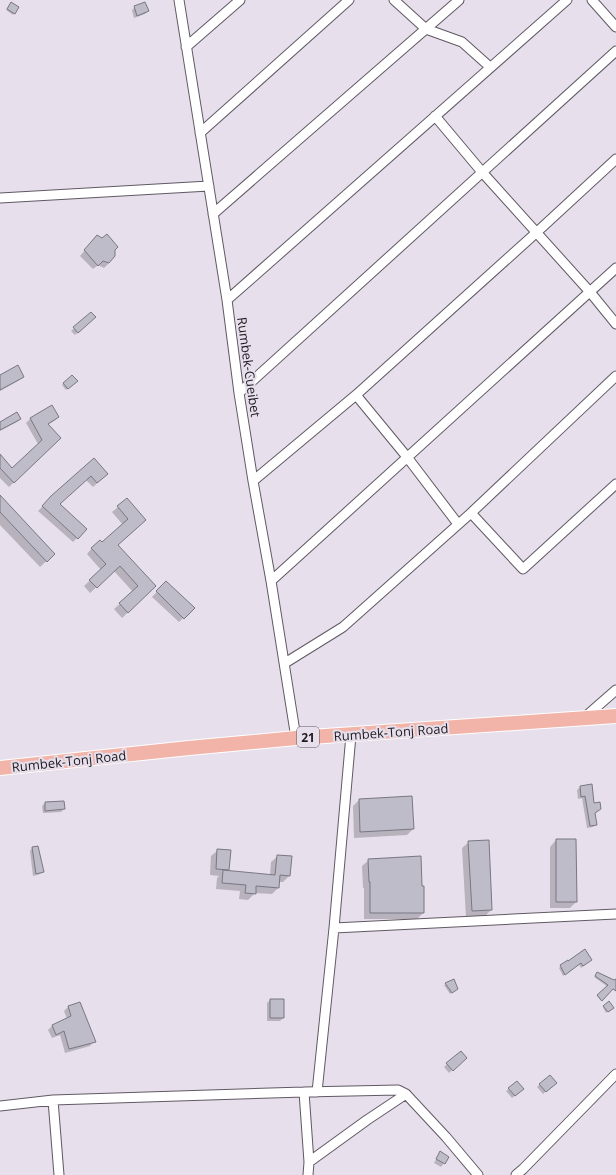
<svg xmlns="http://www.w3.org/2000/svg" width="616" height="1175" font-family="'Open Sans',sans-serif">
<style>
.shadow{fill:#0003}
.building{fill:#bebcc9;stroke:#797783}
.lines{fill:none;stroke-linecap:round;stroke-linejoin:round}
.minor-casing{stroke:#605963;stroke-width:11}
.primary-casing{stroke:#fff;stroke-width:16}
.minor{stroke:#fff;stroke-width:9}
.primary{stroke:#f2b4a9;stroke-width:14}
.labels{text-anchor:middle;dominant-baseline:central;stroke-width:4;stroke-linejoin:round;paint-order:stroke}
.shield{fill:#e7dfeb;stroke:#5a565d;stroke-width:1}
.shield-label{font-size:12px;font-weight:bold;fill:#1e1b20}
.street-label{font-size:13px;fill:#1e1b20;stroke:#e7dfeb}
</style>
<rect width="100%" height="100%" fill="#e7dfeb"/>
<path class="shadow" d="M10 4 18 8 13 15 6 10Z
M135 7 148 11 145 14 134 18 132 10Z
M93 241 115 250 109 263 104 268 98 265 93 269 80 256Z
M91 313 94 317 75 335 71 331Z
M23 376 18 381 0 391V377Z
M72 376 76 381 66 390 62 385Z
M52 407 58 417 54 421 47 425 60 438 9 487 0 478V456L12 469 38 444 26 423 30 419Z
M20 419 17 422 0 431V423Z
M94 459 103 478 93 487 86 480 59 504 86 529 73 542 38 511 52 497Z
M0 497 54 554 40 567 0 525Z
M118 507 145 520 117 545 149 592 122 618 114 609 133 592 114 571 90 593 84 586 101 570 87 554 92 548 102 543 123 525 112 512Z
M166 582 193 608 179 622 152 597Z
M591 786 593 804 600 809 594 814 596 824 593 827 587 828 582 798 578 799 577 790 580 787Z
M411 797 413 829 407 835 354 838 353 806 359 800Z
M45 803 64 809 61 812 43 813 42 806Z
M556 840H575L576 902 570 908H550V847Z
M469 842 491 910 485 916 466 917 462 848Z
M32 848 43 872 40 874 33 876 30 851Z
M218 850 228 870 226 872 270 875 271 862 278 856 289 876 283 882H278V888L272 894 255 893 248 900 239 899 240 891 216 889 217 878 219 876 210 875 211 856Z
M369 860 423 913 417 919H364V888H363L362 866Z
M589 962 581 968 579 964 563 976 559 968 561 966Z
M596 975 614 982 616 980V984L601 1001 597 996 608 987 594 977Z
M454 980 455 990 450 994 444 985Z
M270 1000H283V1018L280 1021H267V1003Z
M609 1002 612 1007 606 1013 603 1007Z
M68 1007 94 1041 90 1046 65 1053 60 1035 52 1038 48 1030 52 1026 67 1019 64 1011Z
M465 1058 449 1073 444 1067 447 1064Z
M540 1084 552 1086 543 1094 537 1087Z
M509 1089 520 1092 512 1098 506 1091Z
M438 1156 448 1157 441 1167 434 1163Z"/>
<path class="building" d="M11 2 19 7 15 14 7 9Z
M145 2 149 11 137 16 134 6Z
M107 234 118 247 115 250V256L109 263 103 261 98 266 84 250 97 235 102 238Z
M91 312 96 317 78 333 73 327Z
M18 365 24 377 0 390V375Z
M72 375 78 381 68 389 63 383Z
M52 405 59 417 48 424 61 438 14 483 0 468V454L12 468 42 440 30 418Z
M17 412 21 419 0 430V422Z
M94 458 108 474 97 483 91 476 60 504 87 529 78 539 42 506 51 496Z
M0 495 55 554 47 562 0 512Z
M127 498 146 520 118 545 156 586 128 613 119 603 138 586 120 566 97 588 89 580 106 564 91 548 100 540 102 542 128 519 117 506Z
M166 581 195 608 184 619 156 591Z
M592 784 594 803 600 802 601 809 595 813 597 825 590 826 585 796 581 797 580 786Z
M412 796 414 829 360 832 359 799Z
M64 801 65 809 45 811V802Z
M556 839H576L577 902H556Z
M489 840 492 910 472 911 468 841Z
M38 846 44 872 36 874 32 847Z
M217 849 231 850 229 870 216 869Z
M277 855 292 856 290 876 280 875 279 888 256 886V894L245 893 246 885 222 883 223 870 275 875Z
M421 856 422 886H424V913H370V882H369L368 859Z
M585 949 592 960 583 966 581 963 565 975 560 965 568 960V961Z
M597 972 614 980 616 979V991L613 989 602 1001 597 995 608 985 595 976Z
M454 979 458 989 452 993 445 983Z
M270 999H284V1018H270Z
M609 1001 614 1008 608 1012 603 1006Z
M80 1002 96 1042 69 1049 64 1031 56 1035 52 1025 71 1016 68 1006Z
M461 1051 467 1058 453 1071 446 1063Z
M550 1075 557 1083 546 1092 539 1084Z
M517 1081 524 1089 515 1096 508 1088Z
M440 1151 449 1157 445 1164 436 1159Z"/>
<g class="lines">
<defs>
<path id="minor" d="M179 0 227 300 239 393 253 481 271 581 296 738
M394 0 426 29 462 42 490 67
M592 0 616 27
M186 47 240 0
M435 116 482 172 590 292 616 324
M200 133 349 0
M0 198 209 186
M213 214 459 0
M227 300 567 0
M239 393 616 51
M356 395 407 457 458 524
M253 481 356 395 537 232 616 159
M471 513 523 569 616 484
M271 581 616 268
M285 663 343 627 471 513 616 376
M584 718 616 690
M334 928 616 914
M304 1092 309 1162
M317 1092 334 928 351 735
M53 1100 59 1175
M0 1106 53 1100 304 1092 398 1090 406 1094 446 1137 478 1175
M308 1175 309 1162 367 1120 406 1094
M516 1175 523 1169 616 1074"/>
<path id="primary" d="M0 768 189 748 296 738 616 716"/>
</defs>
<use href="#minor" class="minor-casing"/>
<use href="#primary" class="primary-casing"/>
<use href="#minor" class="minor"/>
<use href="#primary" class="primary"/>
</g>
<g class="labels">
<rect class="shield" x="297" y="727" width="22" height="20" rx="3"/>
<g class="shield-label">
<text x="308" y="737">21</text>
</g>
<g class="street-label">
<text transform="translate(249 367) rotate(82)">Rumbek-Cueibet</text>
<text transform="translate(391 732) rotate(-4)">Rumbek-Tonj Road</text>
<text transform="translate(69 761) rotate(-6)">Rumbek-Tonj Road</text>
</g>
</g>
</svg>
